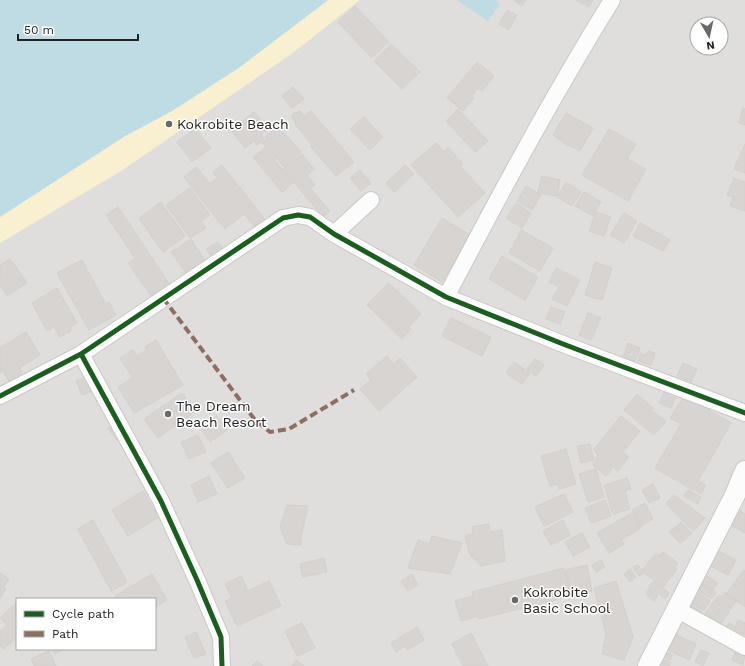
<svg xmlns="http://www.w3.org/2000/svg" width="745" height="666" font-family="'Work Sans',sans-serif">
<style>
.residential{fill:#dfdedc;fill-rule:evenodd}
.sand{fill:#f8f0d0}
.water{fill:#bfdbe3}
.building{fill:#d7d4d2;stroke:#d3d0cc}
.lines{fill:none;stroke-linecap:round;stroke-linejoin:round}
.minor-casing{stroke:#c9c8c7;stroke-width:18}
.tertiary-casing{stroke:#c9c8c7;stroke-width:22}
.minor{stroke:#fdfcfc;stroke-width:16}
.tertiary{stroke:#fdfcfc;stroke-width:20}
.quiet{stroke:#8d6e63;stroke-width:4;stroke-dasharray:8 4;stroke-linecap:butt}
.cycleway-casing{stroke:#fff;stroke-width:8}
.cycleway{stroke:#1b5e20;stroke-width:5}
.poi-dot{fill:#6a6968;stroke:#fff;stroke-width:1.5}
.labels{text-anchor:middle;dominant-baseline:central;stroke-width:3;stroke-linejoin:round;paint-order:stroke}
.poi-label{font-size:14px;fill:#222;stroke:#fff;text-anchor:start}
</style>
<rect width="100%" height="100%" fill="#f0eeeb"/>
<path class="residential" d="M328 0H745V666H0V217L125 136ZM697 24H721V48H697ZM17 599H155V649H17Z"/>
<path class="sand" d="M328 0H360L294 52 121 171 0 243V217L125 136 172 111 240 67Z"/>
<path class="water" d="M0 0H328L240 67 172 111 125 136 0 217Z
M457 0H495L500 4 488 21Z"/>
<path class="building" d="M513 0H526L522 6Z
M575 0H593L589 7Z
M355 6 389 42 372 58 338 22Z
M507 10 517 15 509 30 499 24Z
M391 44 420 72 402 89 374 61Z
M477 62 494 76 482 91 478 88 472 96 474 98 463 111 447 98Z
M293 87 304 99 292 108 282 96Z
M743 108 745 109V125L739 123Z
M458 109 488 141 475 152 446 121Z
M300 111 304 116 311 111 354 162 336 176 319 156 310 146 312 145 295 124 296 123 292 118 293 114Z
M254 112 268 129 261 135 264 139 257 145 254 141 245 148 231 130Z
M566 113 593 128 580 151 569 145 568 146 553 135Z
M364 117 383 137 370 150 350 129Z
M278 126 301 152 284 167 262 143 267 139 265 137Z
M195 129 211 148 192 162 177 142Z
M609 129 636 144 627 159 646 169 628 201 582 175Z
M436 143 444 152 448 147 463 164 460 166 485 193 458 217 411 165Z
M745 144V173L734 169Z
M265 148 293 183 282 192 253 157Z
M302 154 314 169 307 175 315 185 310 188 330 211 323 217 283 169Z
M222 165 267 222 257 230 244 214 225 229 184 177 196 167 210 184 217 178 213 172Z
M405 165 414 174 394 192 386 183Z
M360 170 371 183 361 191 350 178Z
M542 176 560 180 557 196 538 193Z
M734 178 745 182V211L730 206 733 197 727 195Z
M566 182 581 192 572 206 557 197Z
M526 186 541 195 532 210 517 201Z
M190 188 210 215 201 221 206 228 190 238 166 205Z
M584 192 601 202 593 216 575 206Z
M161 202 185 236 163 252 139 218Z
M516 203 531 213 522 228 506 218Z
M118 207 172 288 154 300 128 263 135 258 106 215Z
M596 212 611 217 604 236 589 231Z
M624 213 637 221 624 243 610 235Z
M442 218 470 235 442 282 414 265Z
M640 223 670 240 663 251 633 236Z
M521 230 553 248 540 271 509 253Z
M191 239 206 261 187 274 171 252Z
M218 242 224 250 213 258 206 249Z
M502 256 538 277 525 300 489 279Z
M10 259 27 283 7 296 0 285V265Z
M82 260 105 303 109 302 116 315 89 330 57 273Z
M595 262 612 268 602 300 585 295Z
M556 268 580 280 567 306 552 299 559 287 549 282Z
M389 283 421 314 409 327 411 329 402 339 367 305Z
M57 288 77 323 70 327 71 331 60 337 54 327 47 331 32 303Z
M551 307 565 312 560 324 546 319Z
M588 313 601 318 591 340 579 335Z
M451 318 491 337 482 356 442 336Z
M26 332 40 355 19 368 22 373 9 381 3 371 0 373V348Z
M156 340 183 385 134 413 118 387 133 378 120 358 133 350 137 356 146 350 145 347Z
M628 343 640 348 635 361 623 357Z
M648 351 655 353 651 365 638 361 640 354 647 355Z
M387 356 394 364 400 358 417 377 379 411 360 389 371 380 366 374Z
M535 359 544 365 536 376 527 369Z
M514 362 530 373 522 384 506 373Z
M683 363 697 369 691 382 677 376Z
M87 377 92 391 82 395 76 381Z
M666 389 677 394 671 408 659 403Z
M182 393 196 411 158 438 144 419Z
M637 394 653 408 651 410 666 421 654 435 624 410Z
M684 396 731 423 693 490 655 468 681 424 670 418Z
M217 416 227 430 210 442 200 427Z
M621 416 640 431 623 452 629 457 618 471 613 467 606 476 593 465 598 456 594 449Z
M116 423 124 435 117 440 108 428Z
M198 435 206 452 189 459 181 442Z
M590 444 594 460 581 463 577 446Z
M566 449 576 484 559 489 558 484 550 486 541 456Z
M228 452 245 478 228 488 211 463Z
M596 469 604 497 588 502 579 474Z
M209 476 217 494 198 502 191 485Z
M627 478 631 489 625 491 630 509 613 514 604 485Z
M700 482 706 485 701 494 695 490Z
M653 484 660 498 649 503 642 490Z
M688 490 701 497 698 504 684 496Z
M143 491 159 517 128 536 112 510Z
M564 494 573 512 544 526 535 507Z
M674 495 705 518 693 531 666 503Z
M605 500 611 516 591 523 585 508Z
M645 503 653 519 641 526 632 510Z
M287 505 308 506 301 537V545L287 544 280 527Z
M737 509 745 514V533L729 524Z
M632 513 641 528 621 540 624 544 609 553 597 533Z
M93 520 127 582 111 591 78 529Z
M563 520 570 535 551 545 543 531Z
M681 522 692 533 687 538 676 527Z
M489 524 490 532 502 530 505 561 481 566 470 555 465 536 473 534 472 527Z
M675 527 686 539 680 543 669 532Z
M582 533 590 547 573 556 565 542Z
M432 536 462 543 450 574 408 568 418 540 429 544Z
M714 549 736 560 728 575 707 564Z
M663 552 678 563 675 567 677 569 663 587 642 571 655 554 659 556Z
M324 558 327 572 303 577 300 564Z
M601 560 605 567 596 572 592 565Z
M587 565 592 591 571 595 566 570Z
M638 565 643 573 639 576 633 567Z
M564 568 571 596 479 619 478 616 461 621 455 601 473 596 472 592Z
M630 569 636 577 630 582 624 574Z
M744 570 745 571V607L726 594Z
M0 573 9 579 3 588 6 589 0 599Z
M152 574 167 600 155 607V599H117L115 596Z
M412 574 418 585 408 591 401 581Z
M705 575 718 583 713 590 700 582Z
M241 576 248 591 269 581 281 606 237 626 225 601 232 598 225 584Z
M616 581 633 637 624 660 602 654 606 634 594 588Z
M653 581 669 593 665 599 649 587Z
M700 583 716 593 712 599 696 590Z
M649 589 658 596 654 601 646 594Z
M695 591 710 601 704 610 689 600Z
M725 593 736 601 729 611 714 601 719 595 722 597Z
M17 602V638L3 649 0 646V631L7 625 0 618Z
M691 602 703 609 701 612 689 605Z
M713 602 721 607 713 619 705 614Z
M722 608 729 613 721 624 714 619Z
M738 620 745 623V635L734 630Z
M302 623 315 648 297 656 285 631Z
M729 623 734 626 731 630 726 628Z
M417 627 424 640 407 650 405 646 396 652 391 643Z
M196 632 206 654 194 658 185 637Z
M471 633 488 666H463L452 644Z
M673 633 696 644 689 660 666 649Z
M52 649H65L55 654Z
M701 650 709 653 703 665 695 662Z
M49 651 56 666H34L31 659Z
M664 651 672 655 670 660 662 656Z
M736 651 745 654 743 665 732 660Z
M660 658 671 663 669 666H656Z
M296 660 304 666H292Z
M257 661 263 666H252Z"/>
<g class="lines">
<defs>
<path id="minor" d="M334 234 371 200
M446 297C499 196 552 97 612 0
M81 354 161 501 197 580 221 637 222 666
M0 396 81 354 283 218 298 215 310 217 334 234 446 297 563 344 745 413
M676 609 745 647"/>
<path id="tertiary" d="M648 666 735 495 745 471"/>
</defs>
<use href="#minor" class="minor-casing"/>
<use href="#tertiary" class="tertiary-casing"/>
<use href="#minor" class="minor"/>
<use href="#tertiary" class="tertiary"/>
<path class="quiet" d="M163 298 255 420 270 432 289 429 354 390"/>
<defs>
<path id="cycleway" d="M81 354 161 501 197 580 221 637 222 666
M0 396 81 354 283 218 298 215 310 217 334 234 446 297 563 344 745 413"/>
</defs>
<use href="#cycleway" class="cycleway-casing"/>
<use href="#cycleway" class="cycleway"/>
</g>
<g class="poi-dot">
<circle cx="169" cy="124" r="4"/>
<circle cx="168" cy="414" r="4"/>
<circle cx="515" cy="600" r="4"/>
</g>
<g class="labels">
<g class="poi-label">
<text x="177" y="124">Kokrobite Beach</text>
<text x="176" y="406">The Dream<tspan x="176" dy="16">Beach Resort</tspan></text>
<text x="523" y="592">Kokrobite<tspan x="523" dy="16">Basic School</tspan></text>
</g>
</g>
<rect x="16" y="598" width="140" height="52" fill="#ffffff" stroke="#a7a7a7"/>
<rect x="24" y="611" width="20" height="6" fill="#1b5e20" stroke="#a7a7a7"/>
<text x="52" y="618" font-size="12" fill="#222222">Cycle path</text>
<rect x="24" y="631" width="20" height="6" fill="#8d6e63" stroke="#a7a7a7"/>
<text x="52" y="638" font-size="12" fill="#222222">Path</text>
<g transform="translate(709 36) rotate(171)"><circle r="19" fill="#ffffff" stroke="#a7a7a7"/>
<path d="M0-3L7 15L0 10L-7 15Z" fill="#6a6968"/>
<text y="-6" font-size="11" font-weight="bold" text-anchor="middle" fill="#222222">N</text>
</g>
<path d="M18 34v6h120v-6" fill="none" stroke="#222222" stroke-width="2"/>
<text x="24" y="34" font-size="12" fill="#222222" stroke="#ffffff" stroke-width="3" paint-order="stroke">50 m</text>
</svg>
